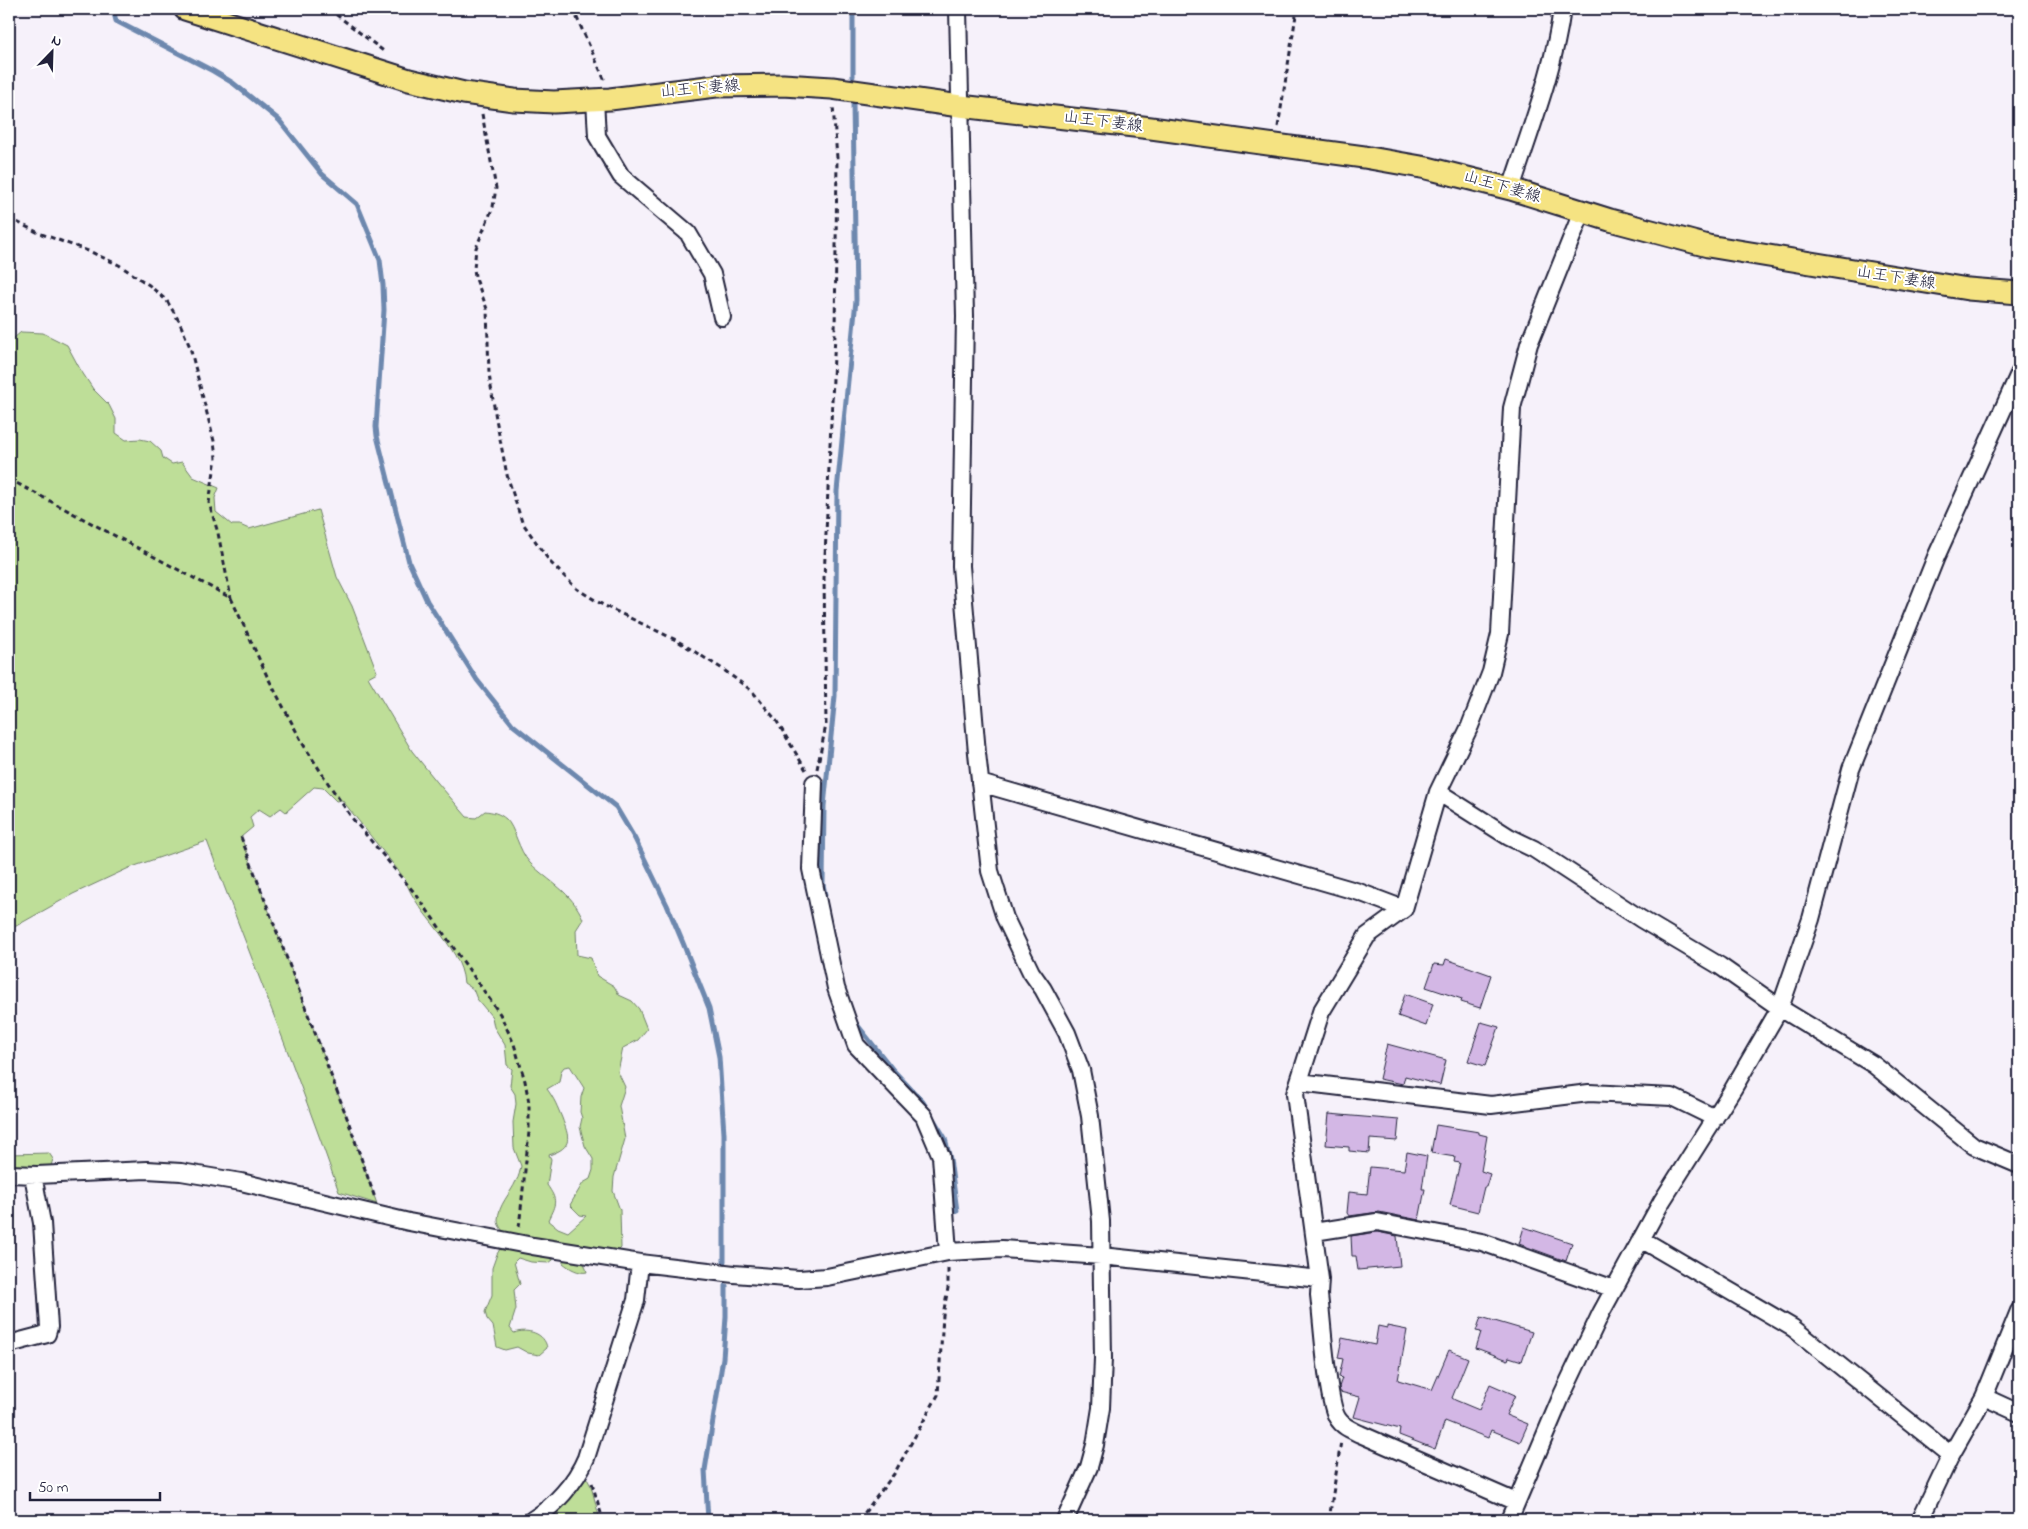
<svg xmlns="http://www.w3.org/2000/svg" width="2028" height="1529" font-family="'Indie Flower','Klee One',sans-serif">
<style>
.green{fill:#bede98;stroke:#70806a;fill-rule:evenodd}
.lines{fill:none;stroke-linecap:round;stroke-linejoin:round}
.stream{stroke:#6d88ae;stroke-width:5}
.building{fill:#d3b7e5;stroke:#22223b}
.minor-casing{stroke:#22223b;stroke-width:20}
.major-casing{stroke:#22223b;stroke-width:25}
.path{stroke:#22223b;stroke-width:3;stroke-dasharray:5 4;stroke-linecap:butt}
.minor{stroke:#fff;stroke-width:16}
.major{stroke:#f5e382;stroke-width:21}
.labels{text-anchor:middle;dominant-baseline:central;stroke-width:4;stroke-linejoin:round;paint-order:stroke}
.street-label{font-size:16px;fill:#22223b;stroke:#fff}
</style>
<rect width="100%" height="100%" fill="#f6f1fa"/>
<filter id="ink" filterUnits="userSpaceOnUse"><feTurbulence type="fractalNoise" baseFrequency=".02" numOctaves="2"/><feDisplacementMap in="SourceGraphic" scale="10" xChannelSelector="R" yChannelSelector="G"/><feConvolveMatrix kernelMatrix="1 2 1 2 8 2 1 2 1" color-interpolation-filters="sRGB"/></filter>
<g filter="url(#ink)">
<path class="green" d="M21 332 43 333 67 345 80 369 93 389 109 405 116 419V433L126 440 140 439 150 441 161 451 163 458 172 464 182 462 193 477 219 488 215 498 216 512 232 525H240L249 529 318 510 337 577 352 606 377 672 368 677 412 751 437 782 467 817 476 818 485 811C493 812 499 813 506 819 515 827 518 850 530 863 549 882 572 892 583 919L576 930 577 955 591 958 597 976 614 986 619 995 632 1001 639 1009 647 1029 638 1040 623 1048 618 1072 625 1087 619 1106 625 1139 614 1177 613 1191 620 1210 621 1248 613 1256 583 1259 587 1272C579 1274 569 1268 563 1263L562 1255 552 1253 553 1260 549 1263 531 1262 518 1258 514 1262 520 1284 514 1290 516 1309 510 1328 514 1333C527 1328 545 1333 547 1348L539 1355 528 1353 517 1347 505 1350 497 1347 493 1326 487 1319 485 1312 492 1295V1268L497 1254 508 1236C504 1232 498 1227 498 1220 498 1205 511 1193 516 1181 519 1177 520 1171 521 1166L514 1148 513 1122 516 1104 515 1094 510 1086 512 1069 507 1065 505 1045 494 1027 492 1017 477 999 473 989 464 983C461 944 416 915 405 879L342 800 336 801 323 788 314 787 286 812 281 808 270 816 259 809 250 817 253 827 241 837 346 1115 377 1204 339 1192C298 1074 251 958 207 841L129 868 73 894 9 930V337L14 338ZM570 1066 584 1088 581 1097 580 1112 582 1118 580 1127 585 1146 593 1159V1170L590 1179 583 1183 570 1205 580 1215 586 1216 568 1232 558 1228 548 1220C556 1203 558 1201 547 1185L551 1159 549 1155C574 1147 569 1137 562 1118 557 1106 555 1100 547 1089L559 1082 561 1071 564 1067Z
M49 1153 53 1159 51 1166 29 1168 9 1167V1154Z
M584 1473 591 1486 600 1520H541Z"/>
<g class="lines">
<path class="stream" d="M113 9 116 21 213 71 233 83 279 120 322 174 357 204 380 260 383 285 384 310 376 427 377 436 409 562 427 601 477 680 513 725 616 807 635 839 667 905 683 943 709 1008 719 1057 724 1134V1261
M853 76V9
M825 895 823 884 824 806 835 696 837 491 856 300 853 103
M855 1022 893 1070 923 1102 945 1138 950 1159 957 1211
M708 1520 705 1470 723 1358 726 1317V1286"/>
</g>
<path class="building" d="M1446 959 1491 975 1480 1008 1461 1002 1462 999 1426 987 1434 964 1444 965Z
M1405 994 1433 1004 1426 1026 1398 1016Z
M1481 1022 1499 1027 1485 1066 1468 1061Z
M1387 1044 1446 1060 1440 1085 1405 1076 1403 1084 1379 1079Z
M1329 1114 1399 1120 1397 1141 1370 1139 1369 1153 1349 1151V1147L1326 1145Z
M1436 1125 1479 1132V1134L1487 1136 1481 1171 1490 1174 1486 1187H1484L1478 1212 1450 1205 1460 1163 1454 1162 1455 1157 1431 1153Z
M1407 1152 1427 1156 1422 1189H1425L1419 1220 1379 1212 1349 1216 1347 1213 1349 1192 1367 1194 1370 1167 1404 1170Z
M1524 1227 1572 1243 1566 1261 1519 1244Z
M1377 1232 1397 1236 1400 1266 1358 1270 1356 1256H1352L1351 1236Z
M1481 1317 1532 1332 1522 1361 1509 1357 1508 1360 1476 1348 1481 1332 1476 1331Z
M1378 1326 1387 1328V1326L1407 1330 1398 1380 1432 1390 1449 1350 1468 1358 1452 1398 1455 1400 1479 1410 1490 1384 1515 1395 1506 1415 1528 1424 1520 1442 1491 1430 1488 1438 1445 1421 1435 1449 1399 1435 1400 1429 1354 1417 1360 1397 1340 1392 1339 1387 1342 1378 1339 1377 1343 1359 1338 1358 1342 1338 1375 1345Z"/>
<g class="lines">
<defs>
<path id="minor" d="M958 9 965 316 961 566 977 753 990 871 1005 918 1031 972 1043 989 1067 1033 1081 1070 1090 1116 1101 1221 1103 1358 1101 1408 1095 1445 1089 1467 1065 1520
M595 100 597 136 621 176 688 233 712 274 722 317
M1511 189C1530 130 1554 70 1562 9
M814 783 811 869 836 988 856 1045 924 1116 941 1156 948 1252
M980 783 1359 892 1404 909
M1438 792 1509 837 1534 849 1641 919 1720 966 1780 1008 1874 1065 1974 1146 2019 1165
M1299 1082 1491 1105 1589 1093 1672 1097 1715 1118
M9 1174 37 1175 147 1170 181 1172 241 1182 409 1222 533 1246 640 1263 734 1274 799 1279 827 1277 948 1252 1002 1249 1101 1256 1320 1279
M1314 1232 1377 1222 1482 1242 1614 1289
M1641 1239 1793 1328 1951 1455
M9 1344 47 1334 49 1327 42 1223 33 1175
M1984 1397 2019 1413
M1516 1502 1360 1434C1352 1430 1343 1427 1338 1419 1327 1404 1322 1318 1319 1295L1320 1279 1295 1094 1321 1012 1367 936 1404 909 1438 792 1470 726 1491 672 1500 634 1512 408 1529 344 1582 212
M532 1520C554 1507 576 1482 586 1458L636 1300 640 1263
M1509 1520 1562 1395 1601 1313 1662 1201 1733 1089 1780 1008 1811 919 1851 769 1936 557 2019 374
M1920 1520 1951 1455 1984 1397 2019 1311"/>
<path id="major" d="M185 9 409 80 464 93 514 100 554 102 610 99 716 86 783 85 832 88 960 106 1151 128 1364 157 1427 168 1511 189 1610 220 1708 246 1968 289 2019 293"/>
</defs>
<use href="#minor" class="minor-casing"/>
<use href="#major" class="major-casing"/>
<path class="path" d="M329 9 386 53
M573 9 605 81
M482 114 496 188 493 207 476 248 474 269 475 276 487 309 489 374 496 419 507 475 522 522 550 562 577 589 603 605 676 640 721 668 752 691 776 720 806 770
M1278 127 1297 9
M9 218 39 233 91 252 119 265 149 285 167 301 179 321 190 347 214 441 216 458 209 503 218 533 231 598
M9 479 231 598 267 676 303 744 328 783 352 818 418 897 500 1014 514 1044 525 1081 529 1103V1132L519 1228
M817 769 826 725 824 578 835 334 837 158 833 106
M241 837 346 1115 375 1198
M592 1483 603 1520
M859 1520 894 1474 938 1395 943 1315 948 1288V1267
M1329 1520 1341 1441"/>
<use href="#minor" class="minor"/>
<use href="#major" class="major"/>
</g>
</g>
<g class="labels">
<g class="street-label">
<text transform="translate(700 89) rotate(-5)">山王下妻線</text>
<text transform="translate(1103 122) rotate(7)">山王下妻線</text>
<text transform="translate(1502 187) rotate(16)">山王下妻線</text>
<text transform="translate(1896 278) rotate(9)">山王下妻線</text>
</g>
</g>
<rect width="2028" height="1529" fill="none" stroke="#fff" stroke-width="30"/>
<rect x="15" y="15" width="1998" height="1499" fill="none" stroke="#22223b" stroke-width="2" filter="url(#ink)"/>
<g transform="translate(52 52) rotate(23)" stroke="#ffffff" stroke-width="4" paint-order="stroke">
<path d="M0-4L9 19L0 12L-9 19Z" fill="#22223b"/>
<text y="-8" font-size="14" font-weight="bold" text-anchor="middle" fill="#22223b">N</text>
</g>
<path d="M30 1492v8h130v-8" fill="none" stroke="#22223b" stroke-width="2.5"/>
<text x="38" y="1492" font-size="15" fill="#22223b" stroke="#ffffff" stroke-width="4" paint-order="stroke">50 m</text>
</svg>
